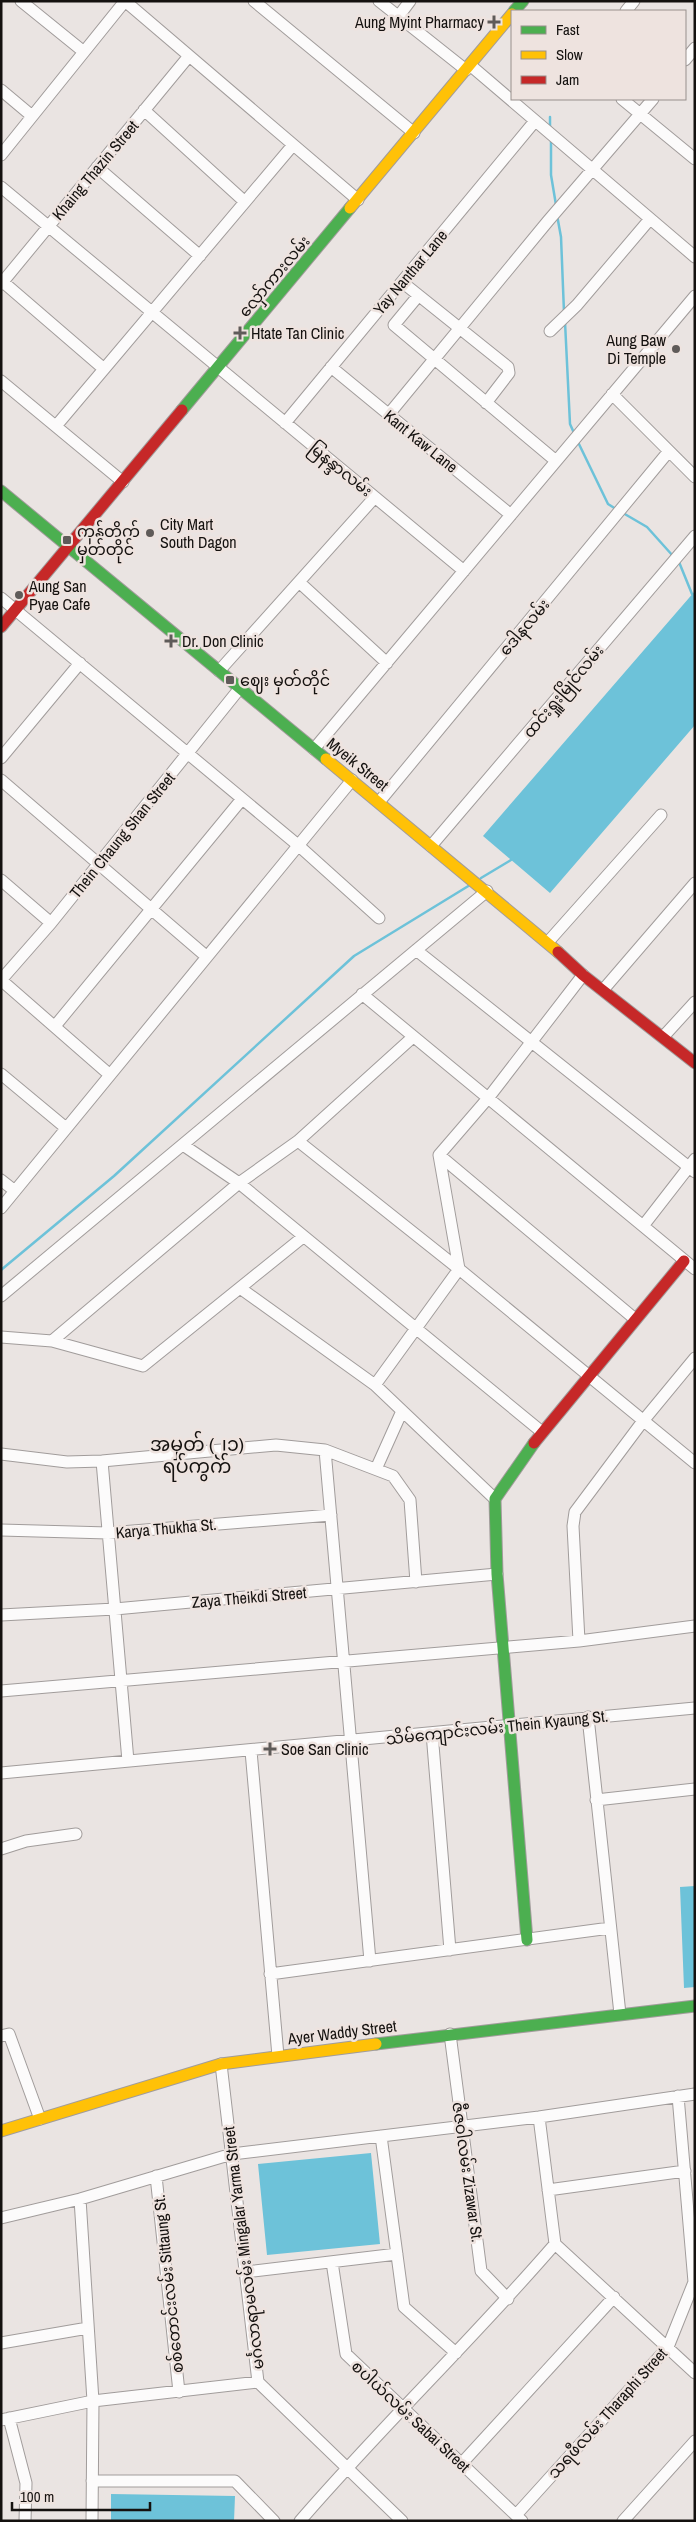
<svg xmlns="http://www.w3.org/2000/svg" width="696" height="2522" font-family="'Archivo Narrow','Noto Sans Myanmar',sans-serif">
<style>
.water{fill:#6dc2d9}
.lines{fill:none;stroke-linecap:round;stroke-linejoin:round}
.stream{stroke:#6dc2d9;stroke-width:2.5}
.street-casing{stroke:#a19c9b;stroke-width:13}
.fast-casing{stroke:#a19c9b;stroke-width:13}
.slow-casing{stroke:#a19c9b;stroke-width:13}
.jam-casing{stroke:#a19c9b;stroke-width:13}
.street{stroke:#fcfbfb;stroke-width:11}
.fast{stroke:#4caf50;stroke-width:11}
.slow{stroke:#ffc107;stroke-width:11}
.jam{stroke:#c62828;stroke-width:11}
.poi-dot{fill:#5f5b59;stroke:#eee3df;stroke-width:2}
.labels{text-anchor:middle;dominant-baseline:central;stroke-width:5;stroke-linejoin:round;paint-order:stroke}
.poi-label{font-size:16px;fill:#14110f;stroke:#eee3df;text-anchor:start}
.street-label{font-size:16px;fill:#14110f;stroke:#eee3df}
.quarter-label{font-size:19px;fill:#14110f;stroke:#eee3df}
</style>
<rect width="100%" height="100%" fill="#eae4e2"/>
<path class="water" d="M695 591V725L550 893 483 836Z
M695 1886V1987L684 1988 680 1887Z
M371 2153 380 2244 267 2255 258 2164Z
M111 2494 235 2496 234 2521H111Z"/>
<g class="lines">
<path class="stream" d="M550 117V128
M551 138V175L556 205
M557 215 561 237 564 312
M565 322 570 424 574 433
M577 440 608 504 616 509
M623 513 647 527 673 556
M679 562 692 594
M481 878 511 860
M1 1270 114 1176 354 956 470 885"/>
<defs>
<path id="street" d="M21 1 84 52
M254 1 414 133
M379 1 466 70
M626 11 634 1
M398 17 410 1
M685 60 695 48
M470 65 695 257
M1 90 32 116
M622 99 695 159
M144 110 245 202
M1 155 125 1 358 200
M97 167 200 256
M1 187 464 571
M3 282 104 369
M402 282 508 367 509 373 486 403
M1 284 189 56
M418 296 394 325 556 461
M550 331 577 305 650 219
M331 367 511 515
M1 381 123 482
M612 394 695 477
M389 414 548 221 653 99
M285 423 535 121
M56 426 293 145
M299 582 387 663
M1 598 299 846 379 918
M219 671 375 497
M314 749 695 296
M1 758 80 663
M1 780 207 957
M379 802 669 451
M431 846 695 536
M1 880 51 923
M548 942 661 815
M416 950 695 1172
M583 975 489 1097 439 1155 459 1269 695 1463
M603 990 695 883
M362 994 643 1226
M55 1026 242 799
M663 1037 695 1002
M1 1074 66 1128
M110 1075 1 980 51 923 240 688
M298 1141 459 1269 375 1385
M183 1145 239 1183 542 1432
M439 1155 635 1319
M695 1159 643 1226 695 1269
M1 1180 15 1191
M1 1208 352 780
M240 1288 375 1385 495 1499
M1 1296 487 891
M1 1337 52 1341 143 1366 303 1237
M52 1341 239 1183 298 1141 413 1037
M325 1450 370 1961
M1 1454 67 1462 102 1461 276 1445 325 1450 393 1476 410 1500 416 1582
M102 1461 128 1761
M376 1469 402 1411
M1 1530 108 1533 331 1515
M1 1615 115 1609 497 1574
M579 1641 573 1526 575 1512 643 1421 695 1358
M1 1691 579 1641 695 1626
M588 1717 620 2014
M432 1733 450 1950
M251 1751 278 2056
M1 1773 695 1708
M596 1800 695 1789
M1 1849 26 1841 76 1834
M270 1974 610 1928
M450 2034 481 2271 508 2299
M1 2036 9 2034 40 2119
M221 2064 258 2382 402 2521
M539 2117 555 2244 695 2373
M381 2136 404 2307 456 2353
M156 2176 179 2392
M548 2190 685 2171
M80 2199 93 2401 92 2521
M1 2218 80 2199 232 2154 539 2117 695 2094
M332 2262 346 2354 522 2521
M245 2272 397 2254
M1 2343 88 2328
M9 2418 26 2483 25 2521
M1 2420 93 2401 258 2382
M462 2463 614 2297
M92 2481H235L274 2521
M516 2515 668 2347 694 2282 678 2096
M300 2521C382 2426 473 2339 555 2244
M623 2521 695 2441"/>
<path id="fast" d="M514 11 523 1
M182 410 350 208
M1 491 326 759
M527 1940 497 1574 495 1499 534 1443
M376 2044 695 2006"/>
<path id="slow" d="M350 208 512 14
M326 759 558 952
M1 2131 221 2064 376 2044"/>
<path id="jam" d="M1 627 182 410
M558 952 583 975 695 1063
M534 1443 684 1261"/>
</defs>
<use href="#street" class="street-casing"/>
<use href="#fast" class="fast-casing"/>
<use href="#slow" class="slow-casing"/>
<use href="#jam" class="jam-casing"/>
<use href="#street" class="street"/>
<use href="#fast" class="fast"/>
<use href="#slow" class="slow"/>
<use href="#jam" class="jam"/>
</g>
<g class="poi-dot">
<path d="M491.5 14.5h5v5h5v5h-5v5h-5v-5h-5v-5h5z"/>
<path d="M237.5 325.5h5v5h5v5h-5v5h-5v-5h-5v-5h5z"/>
<circle cx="676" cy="349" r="5"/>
<circle cx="150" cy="533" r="5"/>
<rect x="62" y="535" width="10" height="10" rx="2.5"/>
<circle cx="19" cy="595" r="5"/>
<path d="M168.5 633.5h5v5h5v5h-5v5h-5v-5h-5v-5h5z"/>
<rect x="225" y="675" width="10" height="10" rx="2.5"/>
<path d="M267.5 1741.5h5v5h5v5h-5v5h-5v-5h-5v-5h5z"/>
</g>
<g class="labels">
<g class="poi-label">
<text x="484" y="22" text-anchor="end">Aung Myint Pharmacy</text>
<text x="251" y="333">Htate Tan Clinic</text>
<text x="666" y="340" text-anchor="end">Aung Baw<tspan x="666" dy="18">Di Temple</tspan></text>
<text x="160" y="524">City Mart<tspan x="160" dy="18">South Dagon</tspan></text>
<text x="77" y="531">ကုန်တိုက်<tspan x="77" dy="18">မှတ်တိုင်</tspan></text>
<text x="29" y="586">Aung San<tspan x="29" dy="18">Pyae Cafe</tspan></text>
<text x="182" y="641">Dr. Don Clinic</text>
<text x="240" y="680">ဈေး မှတ်တိုင်</text>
<text x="281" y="1749">Soe San Clinic</text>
</g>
<g class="street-label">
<text transform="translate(95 170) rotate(-50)">Khaing Thazin Street</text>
<text transform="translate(410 272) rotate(-50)">Yay Nanthar Lane</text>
<text transform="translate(274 276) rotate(-50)">လှော်ကားလမ်း</text>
<text transform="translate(421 441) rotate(39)">Kant Kaw Lane</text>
<text transform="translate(341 469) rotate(39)">မြနန္ဒာလမ်း</text>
<text transform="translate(524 627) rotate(-50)">ဒေါနလမ်း</text>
<text transform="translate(563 691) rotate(-50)">ထင်းရှူးမြိုင်လမ်း</text>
<text transform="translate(358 764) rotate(39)">Myeik Street</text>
<text transform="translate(122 835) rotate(-51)">Thein Chaung Shan Street</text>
<text transform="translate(166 1528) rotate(-5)">Karya Thukha St.</text>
<text transform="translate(249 1597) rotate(-5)">Zaya Theikdi Street</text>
<text transform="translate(497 1727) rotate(-6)">သိမ်ကျောင်းလမ်း Thein Kyaung St.</text>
<text transform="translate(342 2032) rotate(-7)">Ayer Waddy Street</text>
<text transform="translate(468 2172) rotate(82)">ဇီဇဝါလမ်း Zizawar St.</text>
<text transform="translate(243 2248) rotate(-97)">မင်္ဂလာရာမလမ်း Mingalar Yarma Street</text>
<text transform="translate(168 2284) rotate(-96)">စစ်တောင်းလမ်း Sittaung St.</text>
<text transform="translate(607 2413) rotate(-48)">သရဖီလမ်း Tharaphi Street</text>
<text transform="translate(411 2416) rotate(43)">စပါယ်လမ်း Sabai Street</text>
</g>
<g class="quarter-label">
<text x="197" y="1444">အမှတ် (၂၁)<tspan x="197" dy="22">ရပ်ကွက်</tspan></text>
</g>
</g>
<rect width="696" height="2522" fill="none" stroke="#14110f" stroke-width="5"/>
<rect x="511" y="10" width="175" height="90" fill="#eee3df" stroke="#978f8c"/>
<rect x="521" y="26" width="25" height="8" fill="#4caf50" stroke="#978f8c"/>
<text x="556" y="35" font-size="15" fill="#14110f">Fast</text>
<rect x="521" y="51" width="25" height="8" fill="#ffc107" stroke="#978f8c"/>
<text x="556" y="60" font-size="15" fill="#14110f">Slow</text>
<rect x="521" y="76" width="25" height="8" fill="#c62828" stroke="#978f8c"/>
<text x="556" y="85" font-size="15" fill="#14110f">Jam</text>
<path d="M12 2502v8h138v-8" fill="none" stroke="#14110f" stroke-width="2.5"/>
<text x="20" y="2502" font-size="15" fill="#14110f" stroke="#eee3df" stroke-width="4" paint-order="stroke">100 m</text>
</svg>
